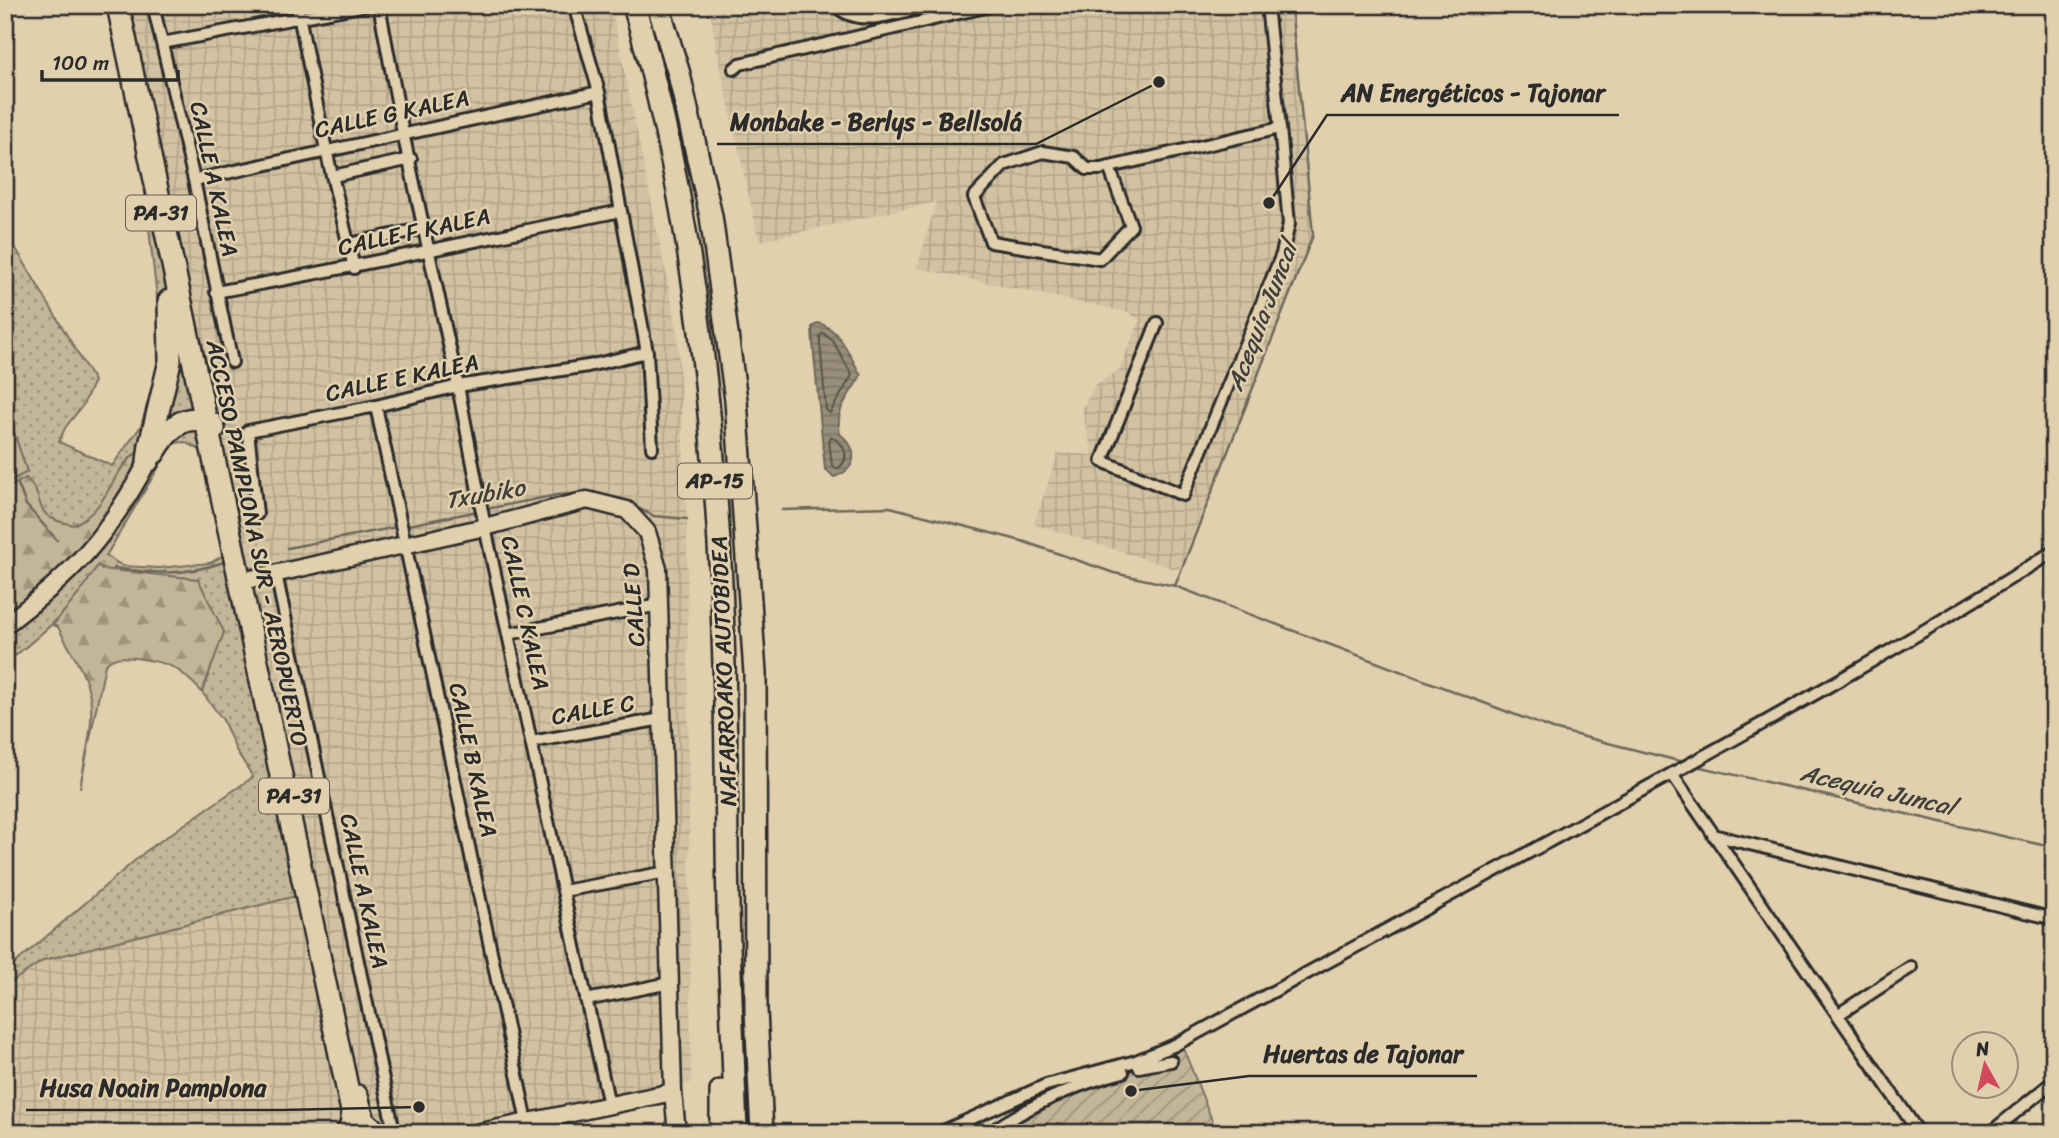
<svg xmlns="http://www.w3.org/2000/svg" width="2059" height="1138" font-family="Sriracha,sans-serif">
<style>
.built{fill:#d2c2a2}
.industrial{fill:url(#industrial-grid)}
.grass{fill:url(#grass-dots);stroke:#777062;stroke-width:2}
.forest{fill:url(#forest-firs);stroke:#777062;stroke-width:2}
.garden{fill:url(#garden-furrows);stroke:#777062;stroke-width:2}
.water{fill:url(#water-rules);stroke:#6c665a;stroke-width:2}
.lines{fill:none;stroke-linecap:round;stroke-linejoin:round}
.shore{stroke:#57534b;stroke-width:2}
.stream{stroke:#6c665a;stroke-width:2.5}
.street-casing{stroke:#2b2b2b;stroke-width:16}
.secondary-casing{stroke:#2b2b2b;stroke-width:21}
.highway-casing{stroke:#2b2b2b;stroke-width:26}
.street{stroke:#e1d0ad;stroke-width:10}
.secondary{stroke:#e1d0ad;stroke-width:16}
.highway{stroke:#e1d0ad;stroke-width:21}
.labels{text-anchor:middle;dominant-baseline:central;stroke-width:5;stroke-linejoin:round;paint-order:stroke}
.shield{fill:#e1d0ad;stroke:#625c52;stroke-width:2}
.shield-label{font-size:21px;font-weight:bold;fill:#2b2b2b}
.street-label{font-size:23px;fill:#2b2b2b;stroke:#e1d0ad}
.water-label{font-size:24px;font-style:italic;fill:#413f3b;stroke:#e1d0ad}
.leader{fill:none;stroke:#2b2b2b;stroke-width:2.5}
.callout-dot{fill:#2b2b2b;stroke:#e1d0ad;stroke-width:2.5}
.callout-label{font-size:24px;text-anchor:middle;font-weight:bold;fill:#2b2b2b;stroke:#e1d0ad;stroke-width:5;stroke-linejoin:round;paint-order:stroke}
</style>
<defs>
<pattern id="industrial-grid" width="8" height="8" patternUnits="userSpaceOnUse" patternTransform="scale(1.75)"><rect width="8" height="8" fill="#d2c2a2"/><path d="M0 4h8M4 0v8" fill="none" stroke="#b4a78c"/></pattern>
<pattern id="grass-dots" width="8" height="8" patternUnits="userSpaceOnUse" patternTransform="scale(1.75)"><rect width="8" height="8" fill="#c3b598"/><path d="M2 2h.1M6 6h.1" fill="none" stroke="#9f937c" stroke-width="1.8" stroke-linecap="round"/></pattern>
<pattern id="forest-firs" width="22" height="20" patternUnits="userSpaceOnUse" patternTransform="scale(1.75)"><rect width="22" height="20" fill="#c3b598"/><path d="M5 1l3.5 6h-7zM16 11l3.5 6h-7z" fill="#9f937c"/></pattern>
<pattern id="garden-furrows" width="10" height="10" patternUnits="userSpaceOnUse" patternTransform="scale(1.75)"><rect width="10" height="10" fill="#c3b598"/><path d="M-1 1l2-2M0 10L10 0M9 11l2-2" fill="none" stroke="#9f937c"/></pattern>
<pattern id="water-rules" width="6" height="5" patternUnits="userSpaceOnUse" patternTransform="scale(1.75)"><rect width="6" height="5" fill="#988e7a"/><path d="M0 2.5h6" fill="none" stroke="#7c7464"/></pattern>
</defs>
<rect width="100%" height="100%" fill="#e1d0ad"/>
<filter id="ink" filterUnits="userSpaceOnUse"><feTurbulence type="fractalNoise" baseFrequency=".0143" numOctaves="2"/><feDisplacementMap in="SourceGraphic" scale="14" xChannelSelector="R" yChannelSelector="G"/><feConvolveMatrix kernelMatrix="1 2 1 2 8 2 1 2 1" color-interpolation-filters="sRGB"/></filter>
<g filter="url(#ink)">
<path class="built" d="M5 1044 20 1133H5Z"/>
<path class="industrial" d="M108 5H611L677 328 687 519 691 1083 457 1133H20L5 1044 6 985 44 960 296 895 246 668 196 412 144 186Z
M709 5H1291L1313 235 1179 570 1034 524 1058 453 1093 455 1082 410 1095 385 1119 370 1140 320 1127 312 917 268 936 202 759 241 717 53Z"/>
<path class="grass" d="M144 186 204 452 185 442 173 443 106 556 123 566 159 568 210 563 224 555 246 668 296 896 44 960 7 985 5 990V972L146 851 253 777 236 750 223 720 202 692 224 632 98 565C76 607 41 635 5 664V615L126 486 145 449C118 458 114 488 97 508 90 516 82 520 74 525 27 517 49 501 26 478L5 490V484L27 472 5 405V230L94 381 83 405 65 428 59 442 112 466 141 426 163 349Z"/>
<path class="forest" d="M5 405 27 472 5 484Z
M144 449C135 467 127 486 117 503 88 549 48 583 5 615V490L26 478C49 500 27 517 74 525 82 520 90 516 96 508 114 488 118 461 144 449Z
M98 565 102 569 198 579 224 632 202 692C177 666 171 663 136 658 123 657 115 655 105 665L80 788C84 759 95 725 90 696 85 671 69 649 58 627L53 625 82 590Z"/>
<path class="garden" d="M1182 1045 1217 1133H984L1024 1108Z"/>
<path class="water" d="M818 323C840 328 850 357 861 375 850 396 834 408 840 434 859 449 858 469 834 477L825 469 813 344 812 327Z"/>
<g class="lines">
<path class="shore" d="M823 333 833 341 852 375 830 413 826 410 820 343V336Z
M831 437C845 443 852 459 837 469L832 465 829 441Z"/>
<path class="stream" d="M5 456 13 476
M18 484 26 505 57 540
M593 493 620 500
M633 506 654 516 687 519
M486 509 557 495 583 493
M782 510 890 507 1022 541 1114 573 1175 586 1553 729 1683 762
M403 526 479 511
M287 548 397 527
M114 568C156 574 183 576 224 562
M1175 586 1313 235 1291 5
M1696 766 2042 845 2054 840"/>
<defs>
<path id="street" d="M153 5 194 180 232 362
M297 5 326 150 354 268
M379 5 403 133 458 386 485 527 609 1105
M574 5 599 92 647 352 652 448
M835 5C860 30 900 11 930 5
M1267 5 1280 128
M162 43 367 5
M734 69 740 64 994 5
M1109 167 1131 226 1100 259 991 242 974 197 1004 165 1043 152 1074 157 1087 169H1101L1280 128 1289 224 1282 254 1183 495 1102 461 1157 323
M333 176 411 159
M194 180 599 92
M349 244 425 228
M216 292C352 268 486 238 621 211
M376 406 527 1122
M257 514 248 431 376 406 458 386 588 366 647 352
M276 574 392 1122 388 1133
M508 634 659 605
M531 742 662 719
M1672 774 1919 1133
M1713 835 2054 919
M563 891 667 872
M586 1000 670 983
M1839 1014 1911 967
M1139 1067 1171 1061
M939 1133 1046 1085 1136 1061 1175 1045C1299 978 1422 910 1546 843 1717 749 1889 656 2054 551
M989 1133C1029 1106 1077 1084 1123 1072
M1990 1133 2054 1081"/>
<path id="secondary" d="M251 579 485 527 587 500 627 510 647 532 658 569 673 1092 677 1133
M5 625C73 574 108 536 148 461
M476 1133 673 1092"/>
<path id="highway" d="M118 5 352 1111V1122L348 1132
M634 5C696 220 718 442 724 665 727 758 726 851 729 945 731 1007 734 1070 736 1133
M658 5 679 74 711 216 736 400 755 673 756 1010 762 1133
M154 453C167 431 182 411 211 423L214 429
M148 461 150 445 170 361 169 301
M357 1096 364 1121 372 1128
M721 1133V1091"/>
</defs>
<use href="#street" class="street-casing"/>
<use href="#secondary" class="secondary-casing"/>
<use href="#highway" class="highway-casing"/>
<use href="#street" class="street"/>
<use href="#secondary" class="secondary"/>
<use href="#highway" class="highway"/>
</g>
</g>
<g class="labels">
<g class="shield">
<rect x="126" y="195.5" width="70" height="35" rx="5"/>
<rect x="678" y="463.5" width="74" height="35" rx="5"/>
<rect x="259" y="778.5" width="70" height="35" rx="5"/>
</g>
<g class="shield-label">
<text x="161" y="213">PA-31</text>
<text x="715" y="481">AP-15</text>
<text x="294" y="796">PA-31</text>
</g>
<g class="street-label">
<text transform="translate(392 114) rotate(-12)">CALLE G KALEA</text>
<text transform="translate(214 179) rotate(78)">CALLE A KALEA</text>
<text transform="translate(414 232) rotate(-12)">CALLE F KALEA</text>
<text transform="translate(402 378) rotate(-12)">CALLE E KALEA</text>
<text transform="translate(257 543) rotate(78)">ACCESO PAMPLONA SUR - AEROPUERTO</text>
<text transform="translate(634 605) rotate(-94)">CALLE D</text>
<text transform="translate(525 613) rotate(78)">CALLE C KALEA</text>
<text transform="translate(724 671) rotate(-92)">NAFARROAKO AUTOBIDEA</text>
<text transform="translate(593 710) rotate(-10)">CALLE C</text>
<text transform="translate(473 760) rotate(78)">CALLE B KALEA</text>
<text transform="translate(364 891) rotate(78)">CALLE A KALEA</text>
</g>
<g class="water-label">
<text transform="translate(1262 316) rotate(-69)">Acequia Juncal</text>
<text transform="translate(485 494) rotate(-10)">Txubiko</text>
<text transform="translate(1878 790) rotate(13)">Acequia Juncal</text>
</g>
</g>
<path class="leader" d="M1269 203L1327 115H1619M1159 82L1036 144H717M1131 1091L1249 1076H1477M419 1107L281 1110H26"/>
<g class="callout-dot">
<circle cx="1269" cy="203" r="7"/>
<circle cx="1159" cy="82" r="7"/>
<circle cx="1131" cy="1091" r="7"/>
<circle cx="419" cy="1107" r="7"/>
</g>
<g class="callout-label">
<text x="1473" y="101">AN Energéticos - Tajonar</text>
<text x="876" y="130">Monbake - Berlys - Bellsolá</text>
<text x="1363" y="1062">Huertas de Tajonar</text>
<text x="153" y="1096">Husa Noain Pamplona</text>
</g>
<rect width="2059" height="1138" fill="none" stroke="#e1d0ad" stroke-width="28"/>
<rect x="14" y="14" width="2031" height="1110" fill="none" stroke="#2b2b2b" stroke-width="2.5" filter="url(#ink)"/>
<g transform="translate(1985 1065) rotate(352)"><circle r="33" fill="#e1d0ad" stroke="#988e79" stroke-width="2"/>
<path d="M0-5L12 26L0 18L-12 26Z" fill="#d1495b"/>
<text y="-10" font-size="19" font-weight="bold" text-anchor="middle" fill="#2b2b2b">N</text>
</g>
<path d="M42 70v10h136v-10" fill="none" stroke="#2b2b2b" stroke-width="3.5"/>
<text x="52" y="70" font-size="21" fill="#2b2b2b" stroke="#e1d0ad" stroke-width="5" paint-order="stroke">100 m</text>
</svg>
